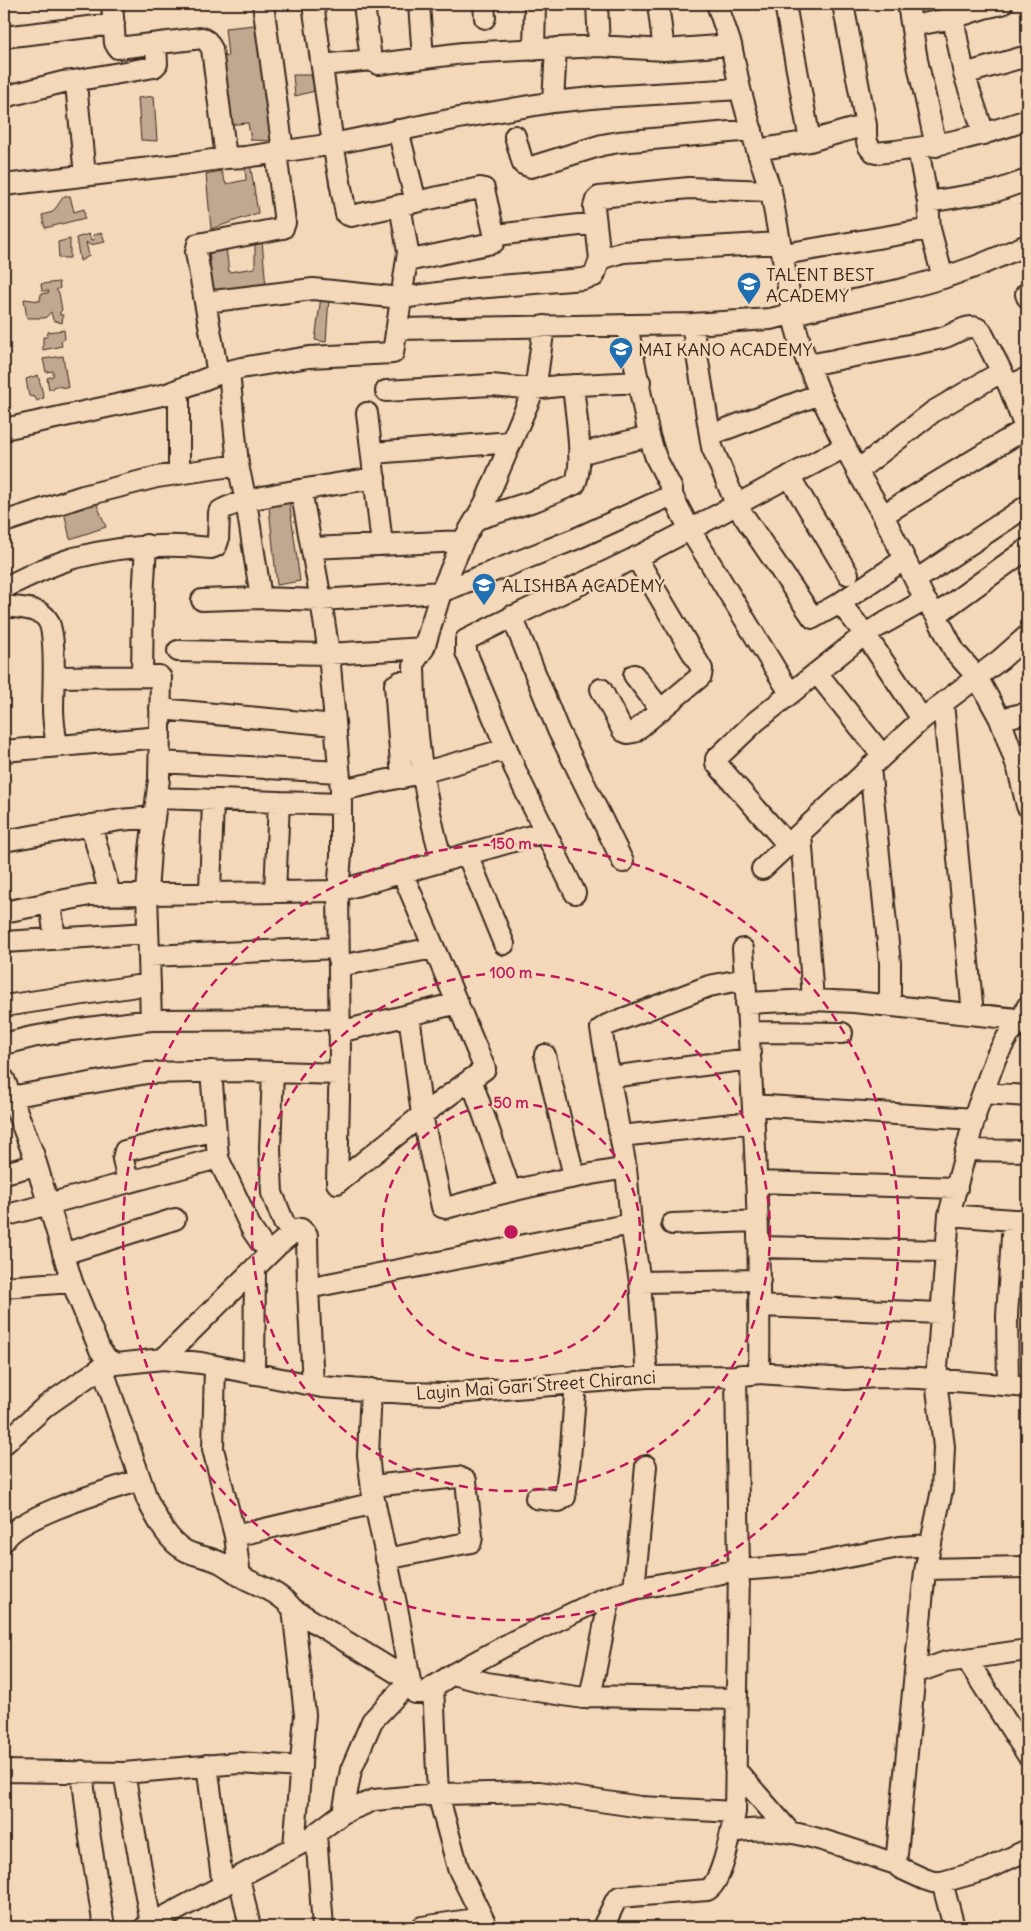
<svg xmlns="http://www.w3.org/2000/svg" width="1031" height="1931" font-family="Delius,sans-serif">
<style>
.building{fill:#c0a78f;stroke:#3b2a1e}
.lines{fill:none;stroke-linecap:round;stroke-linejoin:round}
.street-casing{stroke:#3b2a1e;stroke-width:24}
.street{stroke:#f3d8ba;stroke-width:20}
.ring{fill:none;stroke:#c2185b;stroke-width:2.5;stroke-dasharray:9 6}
.labels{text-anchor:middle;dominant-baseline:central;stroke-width:5;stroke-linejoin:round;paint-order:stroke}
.poi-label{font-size:18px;fill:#3b2a1e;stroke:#f3d8ba;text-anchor:start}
.street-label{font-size:18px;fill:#3b2a1e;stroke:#f3d8ba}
.centre{fill:#c2185b;stroke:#f3d8ba;stroke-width:2.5}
.ring-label{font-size:15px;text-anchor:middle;font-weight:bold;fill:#c2185b;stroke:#f3d8ba;stroke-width:5;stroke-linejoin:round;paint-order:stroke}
</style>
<rect width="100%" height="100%" fill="#f3d8ba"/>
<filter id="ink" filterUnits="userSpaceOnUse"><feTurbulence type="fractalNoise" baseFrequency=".02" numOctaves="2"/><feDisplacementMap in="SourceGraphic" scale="10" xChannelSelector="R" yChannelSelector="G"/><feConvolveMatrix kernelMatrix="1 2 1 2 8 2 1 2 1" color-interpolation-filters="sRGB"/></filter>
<g filter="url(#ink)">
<path class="building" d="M255 25 275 141 251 140 248 123 226 125 216 59 228 56 225 28Z
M293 75H311L315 91 295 96Z
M154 96 157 141 141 140 138 98Z
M250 163 258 213 211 229 206 174 221 171 226 184 246 180 245 165Z
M64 196H70L74 212 84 209 85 218 45 228 42 215 53 212Z
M102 233 105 242 90 245 86 242 89 256 80 261 76 238 89 234 91 240H94L93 235Z
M70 239V258H59L58 242Z
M262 240 266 288 213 295 209 250 226 247 229 272 255 268V242Z
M59 282 60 288 56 290 59 293 62 310 60 312V315H63L62 323 53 320 51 312 45 318H27L24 299 40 301 41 294 48 293 49 291H42L41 284Z
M321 297 329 298 326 342 315 340Z
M64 330 65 339 61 341 62 346 43 350V337H47L48 332Z
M63 356 68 388 55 386 53 389H49L47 378 53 376V371L46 372 43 359Z
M38 375 44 398 37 401 35 397 29 396 26 379Z
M94 497 106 527 70 539 63 507Z
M268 498 289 500 300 581 277 585Z"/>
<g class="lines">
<defs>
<path id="street" d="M112 4 115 43 118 48 202 38 207 41 212 49 226 158
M263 4 283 151
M313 4 333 144 346 214 351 216 480 188 484 189 494 233 497 235
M364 4 371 60
M419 4 423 58
M484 4 485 18
M597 4 599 46
M658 4 664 50
M717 4 731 45 740 89 757 150 771 191 794 321 801 346 820 394 857 471 883 515 925 600 936 615 955 652 977 677 1000 719 1018 769 1027 806
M785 4 810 141
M843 4 866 125C866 136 865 148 876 153 932 148 974 138 1027 120
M908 4 917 60 936 146
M953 18 964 74 984 134
M912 26 953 18 984 8 1002 4
M4 37 114 24
M534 50 535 4
M322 65 371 60 378 64 463 53 599 46 664 50 731 45
M964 74 1027 56
M73 81 154 67 157 64 156 44
M4 97 63 82 73 81 76 84 85 175
M553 102 556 48
M398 130 416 202
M515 136 523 164 531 167 602 145 619 142 752 130
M918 149 928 202 930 229 943 278
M757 150 810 141 866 125
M4 185 185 164 226 158 245 157 333 144 459 118 553 102 602 97 740 89
M928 202 996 191 1027 180
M497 235 595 223
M784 254 930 229
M600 259 623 252 780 243
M407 261 492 243 494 242 497 235
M1026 294 1027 297
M205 302 313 289 401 298 476 288 583 279 594 276 600 259 594 207 596 200 599 197 689 188 771 191
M692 324 710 435 820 394
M627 325 649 436 656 458 672 489V495L690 530 790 693
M397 329 692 324 770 319 899 290 943 278 977 266 1027 245
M809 365C853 356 898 348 942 338 955 335 970 320 981 331L1009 386 1027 433
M229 371 238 465 246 501 261 598
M218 374 196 252 198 244 283 228 285 223 276 152
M1009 386 1027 378
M386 391 491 385 534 389 558 386 640 382
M367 413 382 545
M4 429 167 394 218 374 241 368 309 357 393 353 408 252 400 205
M710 435 712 447 737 506 813 618 840 603 905 559
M373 453 511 442
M579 454 649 436
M857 471 934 411 1001 372
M179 472V389
M789 476 848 574
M301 490 321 600 329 654 341 790V855L338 891 340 1054 337 1183
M883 515 1025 429
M477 519 537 500 575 484C585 463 575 410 573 385
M4 522 83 496 157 477 238 465
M312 548 463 541
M916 580 1027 506
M4 588C26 577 50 565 74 558 119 546 165 543 211 548L216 546 218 541 219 512C232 498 350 482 375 478
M202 600 261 598 321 600 441 592 575 539 672 495
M840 603 865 634 922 719
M4 606C17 608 39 607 47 619 57 632 53 690 53 708 53 721 55 734 57 746
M936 615 1027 549
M512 616 558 730 623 862
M178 651 329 654 424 648
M817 673 882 755
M634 675 661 710
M142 676 143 599 146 545
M54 677 159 676 161 678 159 779 150 850 147 893 151 1020
M601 689 623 731 628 733 634 732 701 676 702 669 636 557
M943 703 973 1014
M160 709 335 725
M1000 719 1027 713
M4 751 160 737
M160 762 339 772
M870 767 890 963V1005
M402 778 395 685 400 682 414 680
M341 790 421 773 507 749
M157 798 341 804
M91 825 110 894
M801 833 813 1000
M4 841 120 820 154 817
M788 845 716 763V759L755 722 865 634 925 600
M467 854 504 944
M442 861C423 796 415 733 414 666L415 661 424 648 441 592 463 541 485 503 534 389 537 377 544 326
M762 869 922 719 1001 659 1027 636
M210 892 213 800
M275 892 279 802
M575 893 518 776 466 652V640C522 611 580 585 637 557 707 522 775 483 845 447
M50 902 55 938
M4 912 90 895 338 891 545 832
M4 942 148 933
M743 949C753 1090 761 1231 759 1373
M149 956 338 948
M339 966 434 948
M746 1003 813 1000 854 1002 1027 1020
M4 1006 150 984
M409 1015 422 1115 442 1207 446 1208C506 1191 565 1178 626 1168
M339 1032 458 1003
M749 1032 842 1033
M4 1044 32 1037 72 1030 151 1020 339 1019
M545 1055 574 1176
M211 1071 218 1158 252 1230 261 1243
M273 1072 270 1148 272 1193 284 1223
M610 1077 750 1059
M4 1079 33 1153 72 1282 100 1350 107 1359 116 1364 163 1359 201 1363 322 1387 407 1393 445 1394 647 1377 736 1376 759 1373 846 1379 878 1377 920 1378 1027 1387
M471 1079 510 1190
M983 1093 1027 1096
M4 1098 147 1073 244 1071 338 1074
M753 1105 975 1119
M620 1136 753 1122
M967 1150 1027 1151
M4 1173 36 1165
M128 1182 123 1159 125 1151 178 1138 216 1131
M756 1182 957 1188
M337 1183 422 1115 485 1069 402 872
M949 1215 1013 1220H1027
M4 1216 218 1158
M672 1224 757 1221
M759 1247 946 1251
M63 1254 175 1219
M640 1282 760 1280
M4 1287 72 1282
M308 1288 631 1224
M760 1306 940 1313
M163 1359 278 1245 296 1230 301 1229 307 1235 308 1288 313 1385
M215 1366 213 1449 235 1536 240 1576
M102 1367 147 1499C156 1517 167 1541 186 1551 196 1556 208 1557 219 1562 229 1567 238 1575 248 1580 265 1588 281 1594 293 1609L305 1715 294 1847
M254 1374 255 1268
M647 1377 640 1282 631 1224 626 1168 601 1029 607 1025 709 986 745 979
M1008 1385 1007 1316 1013 1220
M371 1389 368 1455 372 1490 398 1613 410 1681 415 1693H424L453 1674 514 1641 600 1600 634 1589 739 1570 807 1565 899 1547 931 1545
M4 1444 46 1406 102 1367 107 1359
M372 1486 458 1477 466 1481 472 1537 471 1542 386 1559
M536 1498 559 1501 565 1497 570 1459 576 1382
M235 1536 375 1503
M4 1541C20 1515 109 1490 140 1480
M926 1569 1027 1567
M634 1589 646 1466
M293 1609 410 1681 372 1721 351 1770 343 1813
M967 1660 1027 1754
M915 1673 946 1662 1027 1650
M453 1674 487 1683 583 1698 589 1696 592 1688 610 1597
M433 1686 438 1794 458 1868 487 1927
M589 1696 736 1699
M207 1765 223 1886
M735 1769 789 1831
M4 1771 124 1773 238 1763 301 1767
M82 1771 89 1832 104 1927
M124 1773 151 1924
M731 1833C780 1819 848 1849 896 1864L900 1868 924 1879 933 1882H942L985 1870 1027 1850
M316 1834 323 1927
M896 1864 925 1571 942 1490 944 1447 936 1380 949 1215 977 1109 996 1057 1009 1034 1022 1020 1027 1007
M239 1877 250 1927
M942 1882 954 1927
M145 1927 306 1841 343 1813 374 1800 438 1794 539 1792 641 1807 735 1812
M422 1927 482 1918
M603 1927 616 1900 619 1897 707 1890C722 1885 732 1828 735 1812L739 1570 736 1376"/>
</defs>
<use href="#street" class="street-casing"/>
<use href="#street" class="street"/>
</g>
</g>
<g class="ring">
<circle cx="511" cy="1232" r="129"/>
<circle cx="511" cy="1232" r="259"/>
<circle cx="511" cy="1232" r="388"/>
</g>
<defs>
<symbol id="school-pin" viewBox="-11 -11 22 30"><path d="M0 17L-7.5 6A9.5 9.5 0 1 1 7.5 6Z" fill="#1f6fb2" stroke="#f3d8ba"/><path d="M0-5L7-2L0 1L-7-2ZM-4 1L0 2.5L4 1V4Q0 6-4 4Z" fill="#fff"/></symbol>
</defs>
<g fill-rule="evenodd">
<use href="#school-pin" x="735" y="270" width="28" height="38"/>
<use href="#school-pin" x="607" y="335" width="28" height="38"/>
<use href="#school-pin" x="470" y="571" width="28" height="38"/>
</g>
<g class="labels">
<g class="poi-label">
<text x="766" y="274">TALENT BEST<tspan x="766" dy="21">ACADEMY</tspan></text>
<text x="638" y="349">MAI KANO ACADEMY</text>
<text x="502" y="585">ALISHBA ACADEMY</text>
</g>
<g class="street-label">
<text transform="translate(536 1385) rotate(-4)">Layin Mai Gari Street Chiranci</text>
</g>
</g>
<circle cx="511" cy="1232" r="8" class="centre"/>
<g class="ring-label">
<text x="511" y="849">150 m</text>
<text x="511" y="978">100 m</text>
<text x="511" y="1108">50 m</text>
</g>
<rect width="1031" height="1931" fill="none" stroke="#f3d8ba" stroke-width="20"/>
<rect x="10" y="10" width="1011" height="1911" fill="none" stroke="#3b2a1e" stroke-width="2" filter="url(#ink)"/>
</svg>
